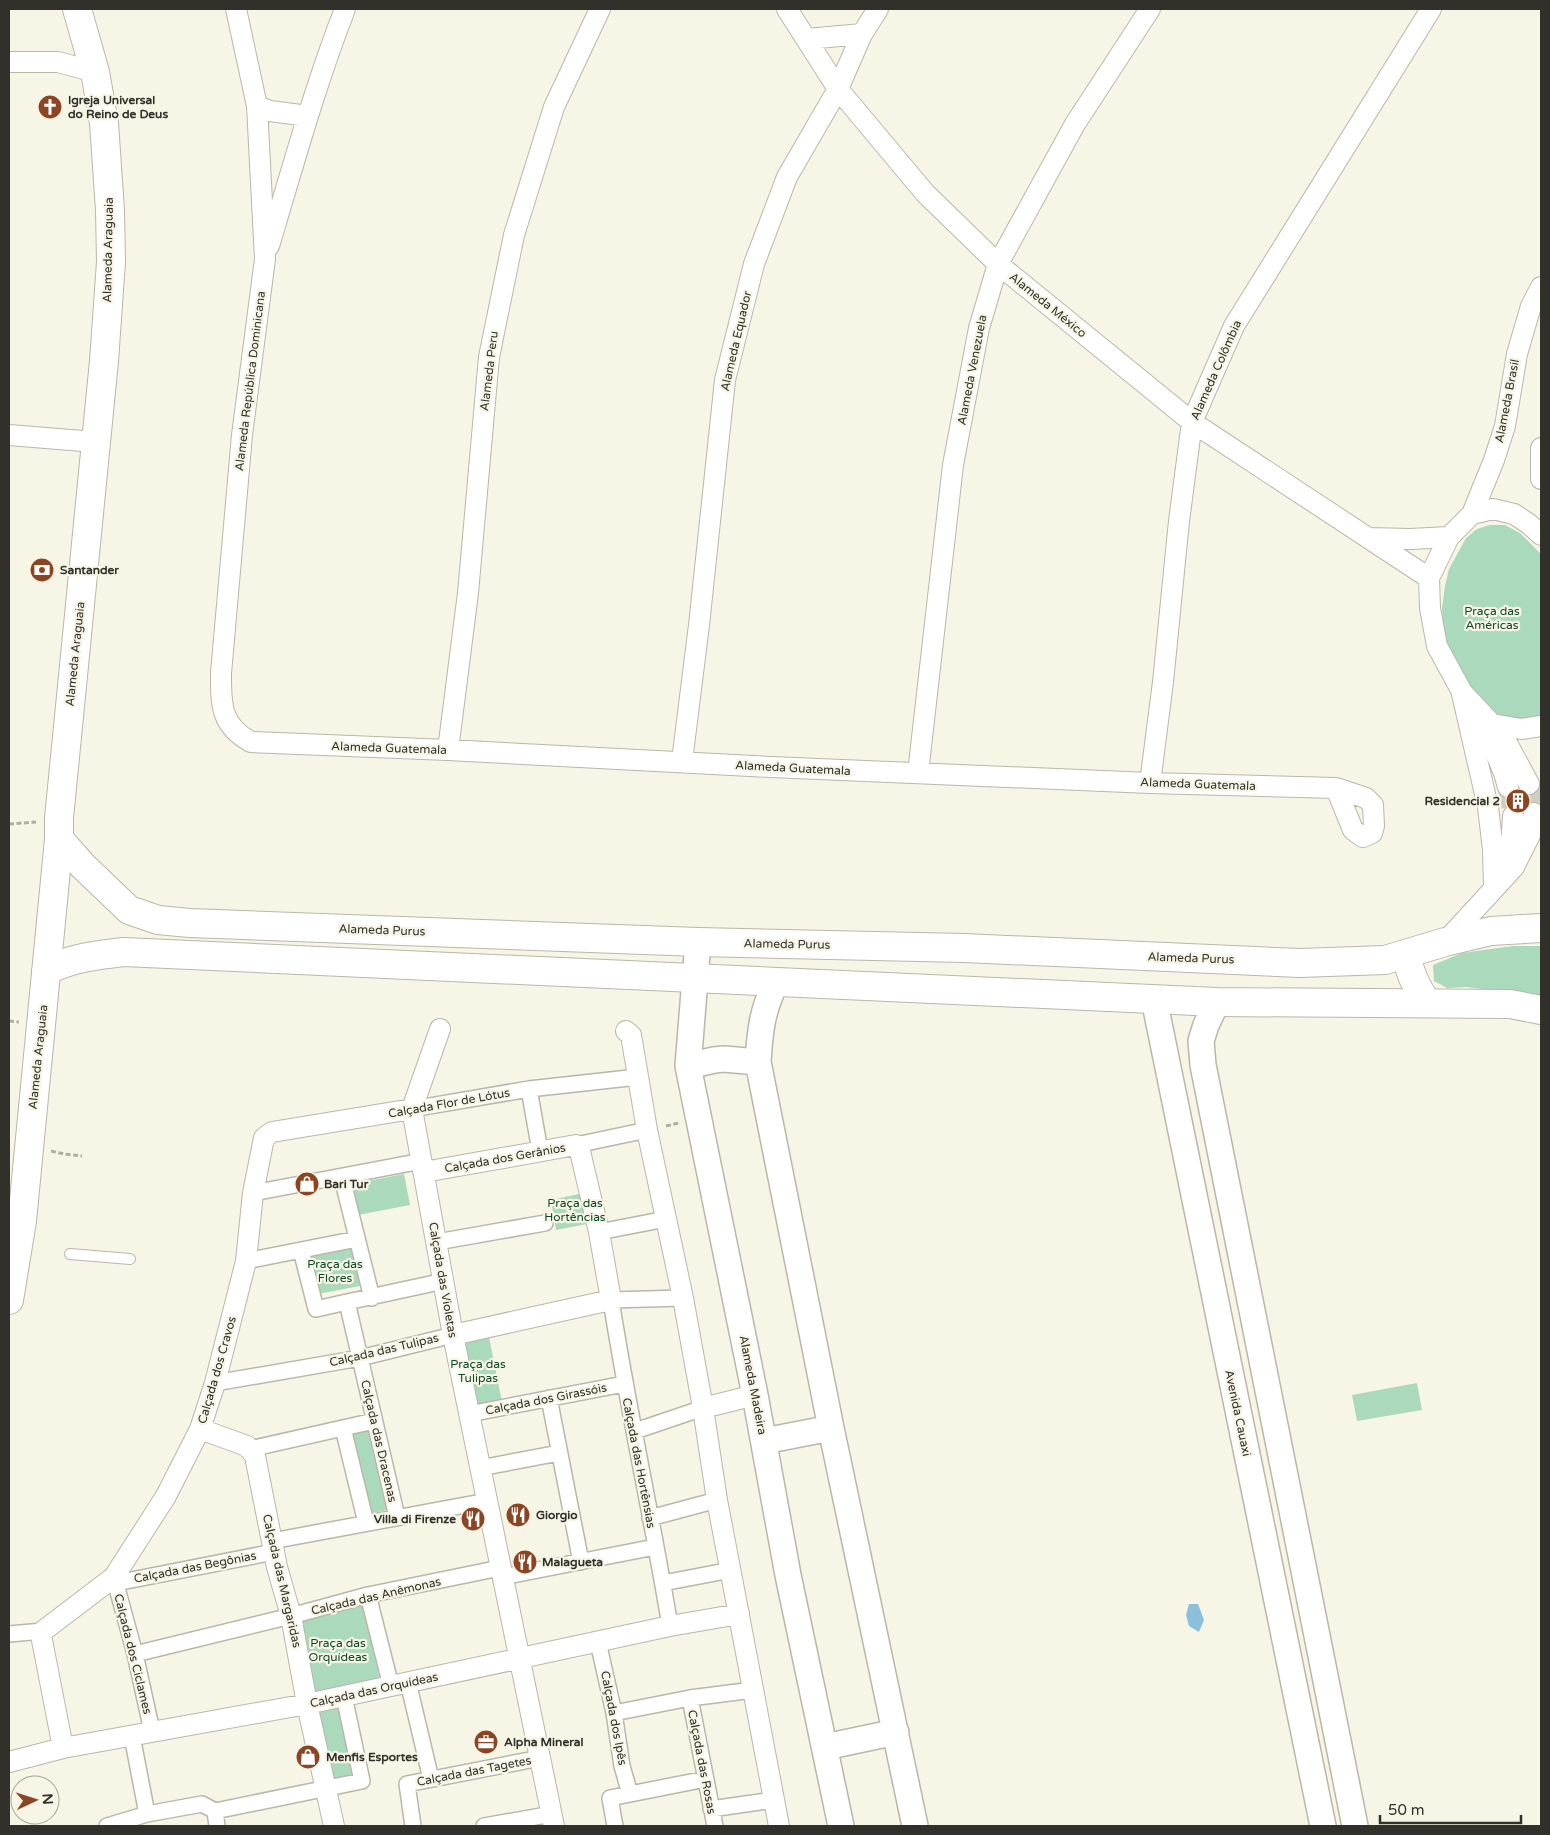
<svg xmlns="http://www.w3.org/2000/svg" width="1550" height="1835" font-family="'Varela Round',sans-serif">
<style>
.green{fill:#abd9bb}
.water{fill:#8ac0db}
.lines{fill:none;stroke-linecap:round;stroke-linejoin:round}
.minor-tunnel{stroke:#cfcec0;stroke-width:20;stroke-dasharray:20 10;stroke-linecap:butt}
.service-casing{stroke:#bab7a9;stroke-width:12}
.pedestrian-casing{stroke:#bab7a9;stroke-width:18}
.minor-casing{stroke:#bab7a9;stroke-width:22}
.tertiary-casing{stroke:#bab7a9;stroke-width:28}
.secondary-casing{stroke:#bab7a9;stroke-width:30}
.path{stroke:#b1afa3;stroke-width:3;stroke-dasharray:5 2.5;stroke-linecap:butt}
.service{stroke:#fff;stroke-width:10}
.pedestrian{stroke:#fff;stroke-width:15}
.minor{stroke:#fff;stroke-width:20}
.tertiary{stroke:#fff;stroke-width:25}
.secondary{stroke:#fff;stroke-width:28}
.labels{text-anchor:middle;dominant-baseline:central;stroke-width:4.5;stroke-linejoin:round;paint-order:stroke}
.poi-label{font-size:12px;font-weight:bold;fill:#31302b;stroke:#f7f5e5;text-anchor:start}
.street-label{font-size:12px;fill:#31302b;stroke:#f7f5e5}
.park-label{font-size:12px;fill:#0e492b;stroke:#f7f5e5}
</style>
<rect width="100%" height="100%" fill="#f7f5e5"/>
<path class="green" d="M1490 525H1505L1520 533 1541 554V717L1511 722 1495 714 1468 687 1444 638 1442 608 1445 586 1449 569 1466 538 1477 529Z
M1513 946H1541V996L1466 987 1447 988 1434 981 1433 965 1462 953Z
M404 1174 410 1205 358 1215 352 1184Z
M588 1192 592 1223 556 1230 551 1200Z
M352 1247 360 1286 318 1294 311 1255Z
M487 1327 503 1407 469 1414 453 1335Z
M1417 1383 1422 1410 1357 1421 1352 1395Z
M371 1428 390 1509 371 1514 348 1434Z
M363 1605 380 1680 312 1696 295 1621Z
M344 1706 357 1777 328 1782 314 1709Z"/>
<path class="water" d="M1189 1604H1198L1204 1620 1199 1632 1189 1626 1186 1615Z"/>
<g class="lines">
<path class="minor-tunnel" d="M1529 784 1534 813
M1508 787 1513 816"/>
<defs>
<path id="service" d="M70 1254 130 1259"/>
<path id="pedestrian" d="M529 1089 540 1151
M412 1109 529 1089 638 1077
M576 1145 647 1130
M342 1178 372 1298
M253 1193 422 1161
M599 1232 666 1219
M437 1242 545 1223
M301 1250 316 1309 347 1302
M246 1261 357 1239
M215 1383 360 1358 453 1335
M549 1398 581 1562
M469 1414 624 1384
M343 1428 366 1523
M635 1431 703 1408
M250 1449 374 1421
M480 1468 559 1453
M397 1517 347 1302 444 1281
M650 1518 717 1500
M272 1541 487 1501
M114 1577 135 1654 152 1731
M502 1577 655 1547
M116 1583 274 1552
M663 1583 731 1570
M368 1595 391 1686
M670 1626C652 1517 628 1409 611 1300L683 1298
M9 1634 43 1631
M598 1642 614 1713 622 1766 630 1794
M135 1654 291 1616 368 1595 500 1568
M408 1682 431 1779
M690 1698 715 1826
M614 1713 690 1698 753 1690
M132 1736 147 1814
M711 1809 774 1800
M215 1811 217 1826
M107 1826 147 1814 202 1804 215 1811 362 1781 344 1696
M413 1826 407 1784 540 1758
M484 1826 552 1814
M615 1826 610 1798 706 1779"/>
<path id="minor" d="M236 9 257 106 265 259 242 435 221 673C221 704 220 725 251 742L448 750 771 767 1150 783 1336 788 1366 798 1373 805 1374 826 1372 833 1363 837 1353 830 1336 788
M787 9 838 89 925 193 998 264 1192 422 1429 578
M807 39 862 34
M9 62H58L95 72
M257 106 270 111 308 116
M269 246C293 166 315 86 345 9
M9 435 95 442
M1541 448V479
M1472 514 1494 460 1505 426 1517 354 1531 306 1541 287
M1541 535 1529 524 1514 514 1493 509 1472 514 1449 537 1429 578 1430 608 1437 646 1462 692 1492 724 1521 729 1541 726
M1368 538 1410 539 1449 537
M1462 694 1488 807 1493 850 1494 886
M1479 713 1504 773 1508 787
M1492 724 1507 743 1529 784
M448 750 468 593 489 357 514 235 554 107 600 9
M682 761 699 625 725 380 754 264 787 177 838 89 862 34 878 9
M918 773 953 465 979 328 998 264 1075 124 1150 9
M1150 783 1163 682 1179 521 1192 422 1234 326 1431 9
M1510 864 1513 816
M1445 942 1514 867 1530 835 1534 813
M440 1029 412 1109 453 1335 554 1826
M626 1031 631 1035 647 1130 683 1298 703 1408 717 1500 779 1826
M424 1172 576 1145 579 1147 599 1232 611 1300 453 1335
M703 1408 755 1395
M200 1429 247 1446 255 1456 277 1567 291 1616 307 1704 334 1826
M63 1748 41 1635 43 1631 114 1577 166 1496 200 1429 215 1383 246 1261 253 1193 264 1138 272 1132 412 1109
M9 1762 63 1748 307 1704 670 1626 739 1614"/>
<path id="tertiary" d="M698 942 688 1066 755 1395 788 1575 841 1826
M776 982C762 1011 760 1030 758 1062L831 1428 915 1826
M1154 999 1323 1826
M1217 1002 1206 1025 1201 1041 1203 1065 1355 1826
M688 1066 714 1060 724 1059 758 1062
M764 1441 831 1428
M825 1747 896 1732"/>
<path id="secondary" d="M59 839 83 866 129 910 158 920 190 923 698 942 964 948 1300 963 1385 960 1445 942 1491 931 1541 928
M1406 954C1409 973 1416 987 1427 1003
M46 971C71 958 96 955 124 952L1217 1002 1510 1004 1541 1010
M9 1300 22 1221 59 839V818L104 361 111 262 110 210 104 123 95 72 77 9"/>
</defs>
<use href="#service" class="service-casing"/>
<use href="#pedestrian" class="pedestrian-casing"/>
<use href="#minor" class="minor-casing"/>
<use href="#tertiary" class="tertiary-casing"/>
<use href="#secondary" class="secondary-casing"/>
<path class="path" d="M9 824 36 822
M9 1021 19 1022
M666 1126 679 1123
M51 1151 64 1154 82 1156"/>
<use href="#service" class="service"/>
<use href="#pedestrian" class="pedestrian"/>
<use href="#minor" class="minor"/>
<use href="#tertiary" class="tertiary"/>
<use href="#secondary" class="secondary"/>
</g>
<defs>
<symbol id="church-disc" viewBox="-11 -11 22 22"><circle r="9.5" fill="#8c4522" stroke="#f7f5e5"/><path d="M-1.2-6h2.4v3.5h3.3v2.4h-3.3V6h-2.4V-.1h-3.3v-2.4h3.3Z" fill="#fff"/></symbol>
<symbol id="bank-disc" viewBox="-11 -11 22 22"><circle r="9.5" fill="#8c4522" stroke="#f7f5e5"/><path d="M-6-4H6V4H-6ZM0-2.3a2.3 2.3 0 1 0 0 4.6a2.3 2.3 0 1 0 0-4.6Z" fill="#fff"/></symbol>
<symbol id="building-disc" viewBox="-11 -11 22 22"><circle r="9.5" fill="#8c4522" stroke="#f7f5e5"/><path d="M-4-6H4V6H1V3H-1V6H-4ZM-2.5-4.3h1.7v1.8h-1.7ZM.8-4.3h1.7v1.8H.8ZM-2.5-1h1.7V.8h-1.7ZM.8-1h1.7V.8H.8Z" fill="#fff"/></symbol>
<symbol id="shop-disc" viewBox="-11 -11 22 22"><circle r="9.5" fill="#8c4522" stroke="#f7f5e5"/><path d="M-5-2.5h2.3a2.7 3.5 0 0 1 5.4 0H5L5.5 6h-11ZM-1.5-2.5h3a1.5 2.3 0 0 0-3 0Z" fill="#fff"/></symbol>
<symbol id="restaurant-disc" viewBox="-11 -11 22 22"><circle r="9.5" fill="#8c4522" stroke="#f7f5e5"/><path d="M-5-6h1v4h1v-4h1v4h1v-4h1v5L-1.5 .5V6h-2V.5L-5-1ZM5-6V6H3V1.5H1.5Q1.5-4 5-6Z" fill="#fff"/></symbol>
<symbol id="office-disc" viewBox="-11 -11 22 22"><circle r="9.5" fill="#8c4522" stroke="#f7f5e5"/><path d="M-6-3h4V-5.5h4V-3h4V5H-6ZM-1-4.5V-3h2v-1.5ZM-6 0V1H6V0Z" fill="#fff"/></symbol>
</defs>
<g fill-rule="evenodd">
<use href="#church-disc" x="36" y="93" width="28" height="28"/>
<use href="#bank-disc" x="28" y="556" width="28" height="28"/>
<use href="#building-disc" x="1504" y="787" width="28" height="28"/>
<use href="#shop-disc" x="293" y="1170" width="28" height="28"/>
<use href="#restaurant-disc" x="504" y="1501" width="28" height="28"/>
<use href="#restaurant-disc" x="459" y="1505" width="28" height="28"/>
<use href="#restaurant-disc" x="511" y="1548" width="28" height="28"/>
<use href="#office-disc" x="472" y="1728" width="28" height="28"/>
<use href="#shop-disc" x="294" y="1743" width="28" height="28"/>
</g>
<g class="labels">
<g class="poi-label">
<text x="68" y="100">Igreja Universal<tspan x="68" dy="14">do Reino de Deus</tspan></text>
<text x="60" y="570">Santander</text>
<text x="1500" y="801" text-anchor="end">Residencial 2</text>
<text x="324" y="1184">Bari Tur</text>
<text x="536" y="1515">Giorgio</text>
<text x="456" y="1519" text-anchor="end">Villa di Firenze</text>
<text x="542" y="1562">Malagueta</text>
<text x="504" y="1742">Alpha Mineral</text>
<text x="326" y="1757">Menfis Esportes</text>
</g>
<g class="street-label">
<text transform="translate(108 250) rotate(-89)">Alameda Araguaia</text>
<text transform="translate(1048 305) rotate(39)">Alameda México</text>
<text transform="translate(736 341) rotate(-77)">Alameda Equador</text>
<text transform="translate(972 370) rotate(-79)">Alameda Venezuela</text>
<text transform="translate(1216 370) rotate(-66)">Alameda Colômbia</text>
<text transform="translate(489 371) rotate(-83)">Alameda Peru</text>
<text transform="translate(250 381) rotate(-83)">Alameda República Dominicana</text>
<text transform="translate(1507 401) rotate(-79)">Alameda Brasil</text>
<text transform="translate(75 654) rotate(-84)">Alameda Araguaia</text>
<text transform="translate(389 748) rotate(2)">Alameda Guatemala</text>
<text transform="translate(793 768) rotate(3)">Alameda Guatemala</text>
<text transform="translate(1198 784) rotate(2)">Alameda Guatemala</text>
<text transform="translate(382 930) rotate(2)">Alameda Purus</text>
<text transform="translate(787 944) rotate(1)">Alameda Purus</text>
<text transform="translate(1191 958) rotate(2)">Alameda Purus</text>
<text transform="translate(38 1057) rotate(-84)">Alameda Araguaia</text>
<text transform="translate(449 1103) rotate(-10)">Calçada Flor de Lótus</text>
<text transform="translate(505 1158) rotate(-10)">Calçada dos Gerânios</text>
<text transform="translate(443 1280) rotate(80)">Calçada das Violetas</text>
<text transform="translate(384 1350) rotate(-13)">Calçada das Tulipas</text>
<text transform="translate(217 1370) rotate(-74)">Calçada dos Cravos</text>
<text transform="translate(753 1385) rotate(79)">Alameda Madeira</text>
<text transform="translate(546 1399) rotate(-11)">Calçada dos Girassóis</text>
<text transform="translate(1238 1413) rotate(78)">Avenida Cauaxi</text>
<text transform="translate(379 1441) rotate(77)">Calçada das Dracenas</text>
<text transform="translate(639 1463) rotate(79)">Calçada das Hortênsias</text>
<text transform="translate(195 1567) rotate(-11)">Calçada das Begônias</text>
<text transform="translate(282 1581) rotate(77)">Calçada das Margaridas</text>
<text transform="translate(376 1596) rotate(-13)">Calçada das Anêmonas</text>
<text transform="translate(133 1654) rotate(76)">Calçada dos Ciclames</text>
<text transform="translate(374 1690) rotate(-12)">Calçada das Orquídeas</text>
<text transform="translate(614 1718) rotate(79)">Calçada dos Ipês</text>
<text transform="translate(702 1762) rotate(79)">Calçada das Rosas</text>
<text transform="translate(474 1771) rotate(-11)">Calçada das Tagetes</text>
</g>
<g class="park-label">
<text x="1492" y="611">Praça das<tspan x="1492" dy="14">Américas</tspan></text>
<text x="575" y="1203">Praça das<tspan x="575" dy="14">Hortências</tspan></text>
<text x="335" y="1264">Praça das<tspan x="335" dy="14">Flores</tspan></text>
<text x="478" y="1364">Praça das<tspan x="478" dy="14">Tulipas</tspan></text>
<text x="338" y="1643">Praça das<tspan x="338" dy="14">Orquídeas</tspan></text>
</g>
</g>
<rect width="1550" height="1835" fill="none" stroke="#31302b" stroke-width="20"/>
<g transform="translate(35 1800) rotate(86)"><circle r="24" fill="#f7f5e5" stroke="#a8a69b"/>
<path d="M0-4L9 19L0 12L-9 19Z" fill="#8c4522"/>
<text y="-8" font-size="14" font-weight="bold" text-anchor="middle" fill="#31302b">N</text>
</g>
<path d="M1380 1815v8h141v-8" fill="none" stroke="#31302b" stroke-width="2.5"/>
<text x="1388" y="1815" font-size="15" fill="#31302b" stroke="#f7f5e5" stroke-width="4" paint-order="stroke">50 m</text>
</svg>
